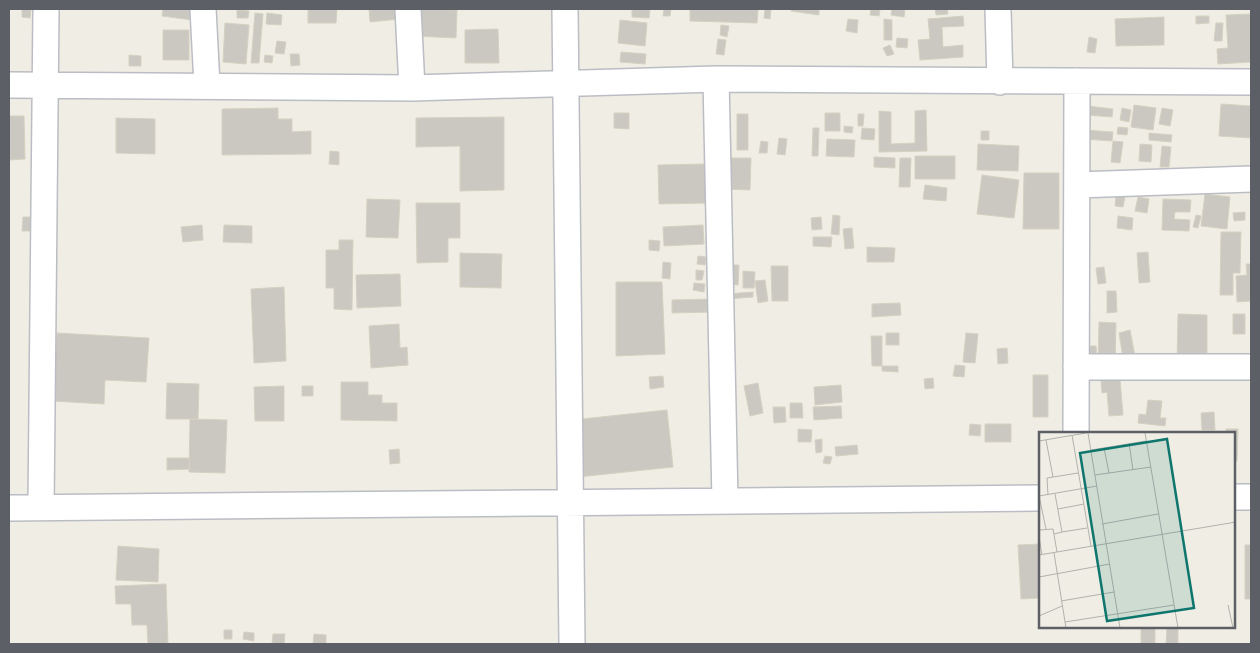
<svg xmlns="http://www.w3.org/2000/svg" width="1260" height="653" font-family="'Alegreya Sans',sans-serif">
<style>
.building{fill:#cbc8c1;stroke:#d5d1c1}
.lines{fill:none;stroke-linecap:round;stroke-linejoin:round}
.minor-casing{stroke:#bbbdc4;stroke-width:28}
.minor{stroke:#fff;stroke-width:25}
.inset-road{fill:none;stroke:#b1b1ae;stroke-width:1}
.view{fill:#0f766e;fill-opacity:0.15;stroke:#0f766e;stroke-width:2.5}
.inset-edge{fill:none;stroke:#5c5f66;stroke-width:2.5}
</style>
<rect width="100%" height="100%" fill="#f0eee4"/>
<path class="building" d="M22 9H31L30 18 22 17Z
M163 9H194L192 20 162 16Z
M308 9H337L336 23H308Z
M369 9H399L400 19 370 22Z
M415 9 457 10 456 38 414 36Z
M632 9H650L649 18 632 17Z
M664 9H671L670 16H663Z
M690 9H758L757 23 690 21Z
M765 9H771L770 19 764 18Z
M791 9H819V15L791 11Z
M871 9 880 10 879 16 870 15Z
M892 9H905L904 17 891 15Z
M935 9H947L948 14 936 15Z
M237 10 249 11 248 18H237Z
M255 13 263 14 259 63H251Z
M267 13 282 15 281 25 266 24Z
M1251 14V62L1218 64 1217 49 1228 48 1226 15Z
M963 16 964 26 942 27 943 47 963 45V57L920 60 918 40 930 39 928 19Z
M1196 16H1209V23L1196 24Z
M1164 17V45L1116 46 1115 19Z
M848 19 858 20 857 33 846 31Z
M884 19 892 20V40H884Z
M620 20 647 23 645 46 618 43Z
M225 23 249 25 246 64 223 62Z
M1216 23H1223L1222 41H1214Z
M721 25 729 26 727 37 720 35Z
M498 29 499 63H465V30Z
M163 30H189V60H163Z
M1089 37 1097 39 1095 53 1087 52Z
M897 38 908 39 907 48 896 47Z
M718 39 726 40 724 55 716 54Z
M277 41 286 42 284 54 275 53Z
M890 45 894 54 887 56 883 48Z
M621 52 646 54 645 64 620 62Z
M290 54H299L300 65 291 66Z
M129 55 141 56V66H129Z
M265 55 273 56 272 63 264 62Z
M1221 104 1251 106V138L1219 136Z
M1134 105 1156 108 1153 130 1131 127Z
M1088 106 1113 109 1112 117 1087 115Z
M278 108V119H292V132L311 131V154L222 155V109Z
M1122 108 1131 110 1129 122 1120 120Z
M1162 108 1173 110 1170 126 1159 124Z
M926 110 927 151 879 152V111L891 112V144L915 143V111Z
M614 113H629V129L614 128Z
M825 113H840V131H825Z
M737 114H748V150H737Z
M858 114H864L863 126H858Z
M9 116H24L25 159 9 160Z
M504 117V190L460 191V146L416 147V118Z
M116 118 155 119V154L116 153Z
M844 126 853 127 852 133 844 132Z
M1118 127 1128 128 1127 135 1117 134Z
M813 128H819L818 156H812Z
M862 128 875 129 874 140 861 139Z
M1085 130 1113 132 1112 141 1084 139Z
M981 131H989V140H981Z
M1149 133 1172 135 1171 142 1149 140Z
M779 138 787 139 785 155 777 154Z
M827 139 855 140 854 157 826 156Z
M761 141 768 142 767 153H759Z
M1113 141 1123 142 1120 163 1111 162Z
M978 144 1019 146 1018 171 977 170Z
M1140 144 1152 145 1151 162 1139 161Z
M1162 146 1171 147 1169 167H1160Z
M330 151 339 152V165L329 164Z
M915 156H955V179H915Z
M874 157 895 158V168L874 167Z
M724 158H751L750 190 724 189Z
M900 158H911L910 187H899Z
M706 164 710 203 659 204 658 165Z
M1024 173H1059V229H1023Z
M982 175 1019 180 1014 218 977 214Z
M925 185 947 188 946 201 923 199Z
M1205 194 1230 197 1227 229 1201 226Z
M1116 196 1125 197 1123 207 1115 206Z
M1138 197 1149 199 1147 213 1135 211Z
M367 199 400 200 398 238 366 237Z
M1163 199 1191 200 1190 212H1175L1174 219 1190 220 1189 231 1162 230Z
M416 203H460V238H448V262L417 263Z
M1245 212V220L1234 221 1233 213Z
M833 215 840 216 839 235 831 234Z
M1196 215 1201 216 1198 228 1193 227Z
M1118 216 1133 218 1132 230 1117 228Z
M23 217H33V231H22Z
M821 217 822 229 812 230 811 218Z
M202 225 203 240 183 242 181 227Z
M224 225 252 226V243L223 242Z
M703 225 704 244 664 246 663 227Z
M852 228 854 248 845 249 843 229Z
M1221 232H1241L1240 273H1233V295H1220Z
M813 237H832L831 247 813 246Z
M339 240H353L352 310 334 309V288H326V250H339Z
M649 240 660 241 659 251 649 250Z
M867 247 895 248 894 262H867Z
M1148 252 1150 282 1139 283 1137 253Z
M460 253 502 254 501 288 460 287Z
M698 256 706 257 705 265 697 264Z
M663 262 671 263 670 279 662 278Z
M1246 264H1251V301L1237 302 1236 276 1247 275Z
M729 265H739L738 285 728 284Z
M771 266H788V301H772Z
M1104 267 1106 283 1098 284 1096 268Z
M696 270 704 271 702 280H696Z
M743 271 755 272 754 288H743Z
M400 274 401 306 357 308 356 275Z
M765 280 768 301 758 303 755 281Z
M616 282H662L665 354 616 356Z
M694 283 705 284 704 292 693 290Z
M284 287 286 361 254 363 251 289Z
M1107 291H1116L1117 312 1107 313Z
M753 292V297L727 299 726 294Z
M711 299 712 312 672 313V300Z
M900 303 901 315 872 317V304Z
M1178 314 1207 315V361H1177Z
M1233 314H1245V334H1233Z
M1099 322 1116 323 1115 364H1098Z
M399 324 400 348 407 347 408 365 371 368 369 326Z
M1130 330 1136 361 1124 364 1119 333Z
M57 333 149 338 146 382 105 380 104 404 53 401Z
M886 333H899V345H886Z
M966 333 978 334 975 363 963 362Z
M871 336H882V366H872Z
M1086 346H1096L1097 359 1086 360Z
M1007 348 1008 363 998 364 997 349Z
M955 365 965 366 964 377 953 376Z
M882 366H898V372L882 371Z
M1033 375H1048V417H1033Z
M663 376 664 387 650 389 649 377Z
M933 378 934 388 925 389 924 379Z
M1120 379 1123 415 1109 416 1107 392 1102 393 1101 381Z
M341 382H368V395H382V403H397V421L341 420Z
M167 383 199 384 198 419H166Z
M758 383 763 413 750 416 744 386Z
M841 385 842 402 815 405 814 387Z
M284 386V421H255L254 387Z
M302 386H313V396H302Z
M1148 400 1162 401 1160 418H1166L1165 426 1138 423 1139 414 1146 415Z
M790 403H802L803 418H790Z
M841 406 842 418 814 420 813 407Z
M773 407H785L786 422 774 423Z
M667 410 673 467 578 477 572 420Z
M1214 412 1215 430H1202L1201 413Z
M190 419 227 420 225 473 189 472Z
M970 424 981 425 980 436 969 435Z
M985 424H1011V442H985Z
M798 429 812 430 811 442H798Z
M1226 429H1238L1237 461H1234V433H1226Z
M822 439V452L816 453 815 440Z
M857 445 858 454 836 456 835 447Z
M399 449 400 463 390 464 389 450Z
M825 456 832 457 830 464 823 463Z
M167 458H189L190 469 167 470Z
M1040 544V598L1021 599 1018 545Z
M1245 545H1251V599H1245Z
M118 546 159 549 158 582 116 580Z
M166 584 168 644H148L147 625H132L131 604H116L115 586Z
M1141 627H1155V644H1141Z
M1167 627H1178V644H1166Z
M224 630H232V639H224Z
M244 632 254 633V641L243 639Z
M273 634H285L284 644H272Z
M314 634 326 635V644H313Z"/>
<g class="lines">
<defs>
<path id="minor" d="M203 9 207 85
M408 9 412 88
M565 9 572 644
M998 9 1000 82
M716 79 725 501
M9 85 412 88 716 79 1251 82
M1077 185 1251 179
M1076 367H1251
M1076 433 1077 81
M1234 497H1251
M41 507 46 9
M9 508 1040 498"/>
</defs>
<use href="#minor" class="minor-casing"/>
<use href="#minor" class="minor"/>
</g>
<g transform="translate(1039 432)">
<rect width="196" height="196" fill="#f0eee4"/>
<path class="inset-road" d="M49 1 81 196M106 1 139 196M33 3 52 114M7 8 14 45M0 9 47 1M90 11 94 38M65 16 70 41M52 18 107 9M56 43 112 35M9 63 8 46 39 41M0 64 58 54M0 64 7 97M19 77 45 72M63 92 119 82M0 98 14 97 18 120M23 100 48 96M15 102 23 100 16 62M0 105 3 123M15 121 27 196M0 123 197 90M0 145 71 132M22 169 75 160M189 173 194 196M0 184 23 174M26 190 135 173"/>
<path class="view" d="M128 7 155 176 68 189 41 21Z"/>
<rect width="196" height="196" class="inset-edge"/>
</g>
<rect width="1260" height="653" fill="none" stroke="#5c5f66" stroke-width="20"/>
</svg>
